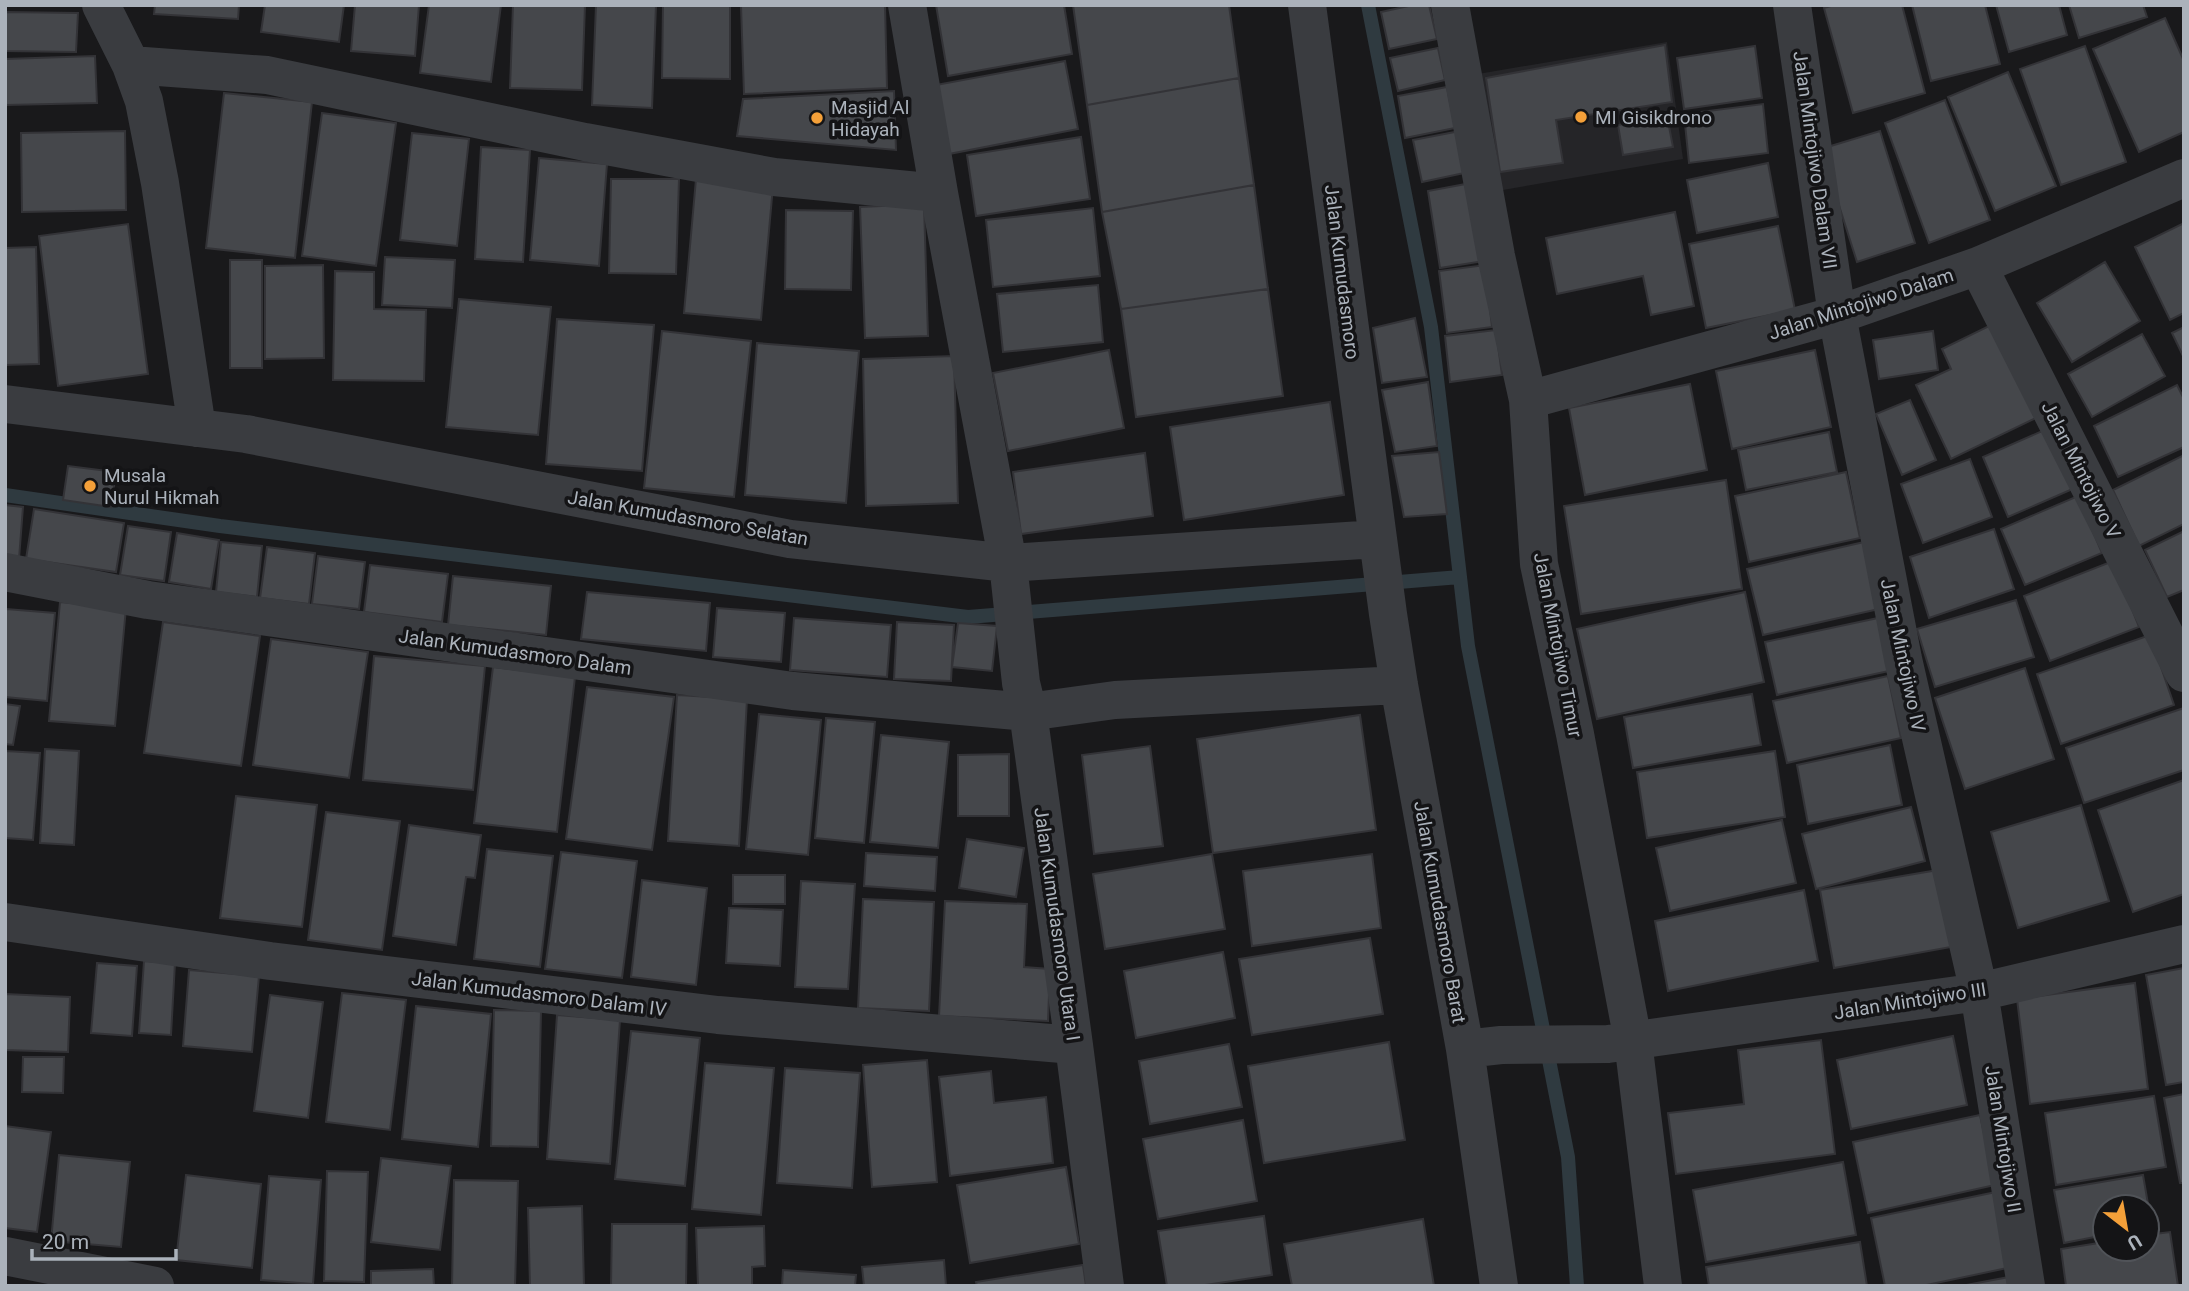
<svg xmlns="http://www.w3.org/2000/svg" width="2189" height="1291" font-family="Roboto,sans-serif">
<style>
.built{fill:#252528}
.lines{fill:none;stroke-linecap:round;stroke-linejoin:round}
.stream{stroke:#2f3a40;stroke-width:14}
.building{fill:#45474b;stroke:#333337;stroke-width:2}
.minor{stroke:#3a3c40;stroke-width:38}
.poi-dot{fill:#f4a039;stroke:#141416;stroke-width:2.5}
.labels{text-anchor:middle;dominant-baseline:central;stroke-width:7;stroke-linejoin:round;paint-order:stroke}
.poi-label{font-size:19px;fill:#abb2bb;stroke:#141416;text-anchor:start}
.street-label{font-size:19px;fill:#abb2bb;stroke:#141416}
</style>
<rect width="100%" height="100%" fill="#19191b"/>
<path class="built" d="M1667 42 1683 159 1497 191 1478 74Z"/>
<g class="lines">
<path class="stream" d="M1368 5 1431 327 1468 646 1568 1157 1577 1286
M5 495 220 526 968 617 1460 577"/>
</g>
<path class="building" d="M155 5H239L238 19 154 14Z
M265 5H344L339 42 261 32Z
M355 5H419L415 56 351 51Z
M429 5H501L491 82 420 73Z
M513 5H585L582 90 510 88Z
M596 5H656L652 108 592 105Z
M663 5H730V79L662 78Z
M768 5H885L887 88 744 94 741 6Z
M936 5H1064L1072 54 948 76Z
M1073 5H1229L1239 78 1087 105Z
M1413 5H1429L1437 39 1389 49 1381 12Z
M1834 5H1902L1925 93 1853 113 1824 8Z
M1912 5H1985L2000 64 1931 81Z
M1996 5H2059L2067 35 2009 52Z
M2069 5H2143L2147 17 2079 38Z
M5 12 78 13 76 52 5 51Z
M2165 18 2184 61V132L2139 152 2093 49Z
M1665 45 1672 102 1556 120 1563 163 1500 172 1486 78Z
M1755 46 1762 98 1684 109 1677 58Z
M2085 46 2126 162 2061 185 2020 69Z
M1438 48 1445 80 1398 91 1390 58Z
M95 56 97 103 6 105 5 59Z
M1065 61 1078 129 949 154 936 85Z
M2008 72 2056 186 1995 211 1948 97Z
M1239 78 1254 185 1102 212 1087 105Z
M1447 87 1455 128 1405 138 1398 96Z
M894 91 896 150 737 136 743 99Z
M224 93 312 102 295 258 206 248Z
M1945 100 1990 220 1929 243 1885 123Z
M1763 104 1768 153 1689 163 1684 114Z
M322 113 396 123 376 266 302 256Z
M1667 116 1673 147 1623 155 1618 125Z
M125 131 126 210 22 212 21 133Z
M1460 131 1469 172 1422 182 1413 140Z
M1880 131 1915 243 1857 262 1821 149Z
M412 133 469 139 457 246 400 240Z
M1081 137 1090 199 976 216 967 155Z
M481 147 530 150 523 262 475 259Z
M539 158 607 164 599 266 530 260Z
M1768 163 1778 217 1697 233 1687 180Z
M611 179H679L676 274 609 273Z
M696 179 773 186 761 320 684 313Z
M1471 183 1484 261 1440 268 1428 191Z
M1254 185 1268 289 1121 309 1102 212Z
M924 204 928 336 865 338 860 207Z
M1093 208 1100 276 993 287 986 220Z
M786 210 853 211 851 290 785 289Z
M1675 212 1694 306 1651 315 1643 276 1557 294 1546 238Z
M2184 223V313L2170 320 2135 247Z
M128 224 148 374 58 386 39 236Z
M1778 226 1795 310 1706 328 1689 244Z
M36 247 39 364 5 365V248Z
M385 257 455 260 452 308 382 305Z
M230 260H262V368H230Z
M2105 262 2140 321 2072 362 2037 303Z
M323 265 324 358 265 359V266Z
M1485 265 1492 327 1447 333 1439 271Z
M335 271 374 272V309L426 310 424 381 333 380Z
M1098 285 1103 342 1003 352 997 294Z
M1268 289 1283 396 1136 417 1121 309Z
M459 299 551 307 538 435 446 427Z
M1415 318 1427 377 1382 383 1373 328Z
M557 319 654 325 642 471 546 464Z
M1991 325 2036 418 1951 459 1916 385 1951 369 1942 349Z
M2184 327V358L2172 333Z
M1496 330 1502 375 1450 382 1445 336Z
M662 331 751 341 734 497 644 488Z
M1933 331 1938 370 1879 379 1873 340Z
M2142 334 2165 376 2092 417 2068 374Z
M757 343 859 351 846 503 745 495Z
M1109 350 1124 428 1008 451 993 373Z
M1815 350 1831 427 1732 449 1716 371Z
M954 356 958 503 866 506 863 359Z
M1428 382 1437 446 1395 452 1382 390Z
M1690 384 1707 470 1585 495 1569 408Z
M2177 385 2184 399V447L2118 477 2094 426Z
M1910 400 1936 460 1902 475 1876 414Z
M1330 402 1344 495 1184 520 1170 427Z
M2049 428 2075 488 2008 517 1983 457Z
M1829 432 1837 472 1746 490 1738 450Z
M1439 452 1447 514 1404 517 1392 456Z
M1145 453 1153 516 1021 534 1013 472Z
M2184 455V524L2139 546 2113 490Z
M1970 459 1992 517 1923 543 1901 484Z
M68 466 116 472 111 507 63 500Z
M1846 472 1860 538 1749 562 1735 496Z
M1726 480 1742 589 1581 614 1564 506Z
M2078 496 2102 553 2025 585 2001 529Z
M5 505 23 507 19 559 5 558Z
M34 509 124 523 116 572 26 559Z
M128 526 171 532 164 581 120 575Z
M1994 529 2014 589 1929 618 1910 557Z
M2184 531V590L2167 597 2145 550Z
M177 533 219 540 211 589 169 582Z
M221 542 262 546 257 597 216 592Z
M1864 542 1879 609 1763 635 1747 569Z
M267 547 315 553 309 604 260 598Z
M318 556 365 562 359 609 312 604Z
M2113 561 2139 627 2050 661 2024 596Z
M370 565 448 574 442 622 364 612Z
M453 576 551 586 546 635 448 625Z
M587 592 710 603 706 651 581 639Z
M1745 592 1764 682 1597 719 1577 629Z
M2016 600 2034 657 1935 687 1917 629Z
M60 602 126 608 115 726 49 721Z
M717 608 785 613 781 662 713 657Z
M6 609 55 613 47 701 5 697Z
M794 618 891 625 887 677 790 670Z
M1878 618 1889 671 1777 695 1765 642Z
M163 622 260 636 241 766 144 753Z
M897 622 954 625 951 681 894 679Z
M958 623 997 626 992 671 952 667Z
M2150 635 2174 705 2061 744 2037 674Z
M271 639 368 652 349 778 253 765Z
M374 656 485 666 473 790 363 780Z
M493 667 575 677 557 832 474 823Z
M2025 668 2054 759 1965 789 1935 698Z
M1888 676 1901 738 1787 763 1773 701Z
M587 687 674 697 652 850 566 839Z
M1752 694 1761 745 1633 768 1624 717Z
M677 695 747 699 739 846 668 841Z
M5 704 20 706 13 745 5 744Z
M2184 708V770L2084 803 2066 748Z
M759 714 821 720 808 855 746 849Z
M1360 715 1376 830 1213 853 1197 739Z
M826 718 875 722 864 843 815 838Z
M881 735 949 742 938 848 870 842Z
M1890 745 1902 805 1808 824 1797 765Z
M1150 746 1163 846 1094 854 1082 755Z
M45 749 79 751 74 845 40 843Z
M5 751 40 753 33 840 5 838Z
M1775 751 1785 817 1647 838 1637 772Z
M1009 754V816H958V755Z
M2184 780V894L2133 912 2098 810Z
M236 796 317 805 302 927 220 918Z
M2081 805 2109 901 2018 928 1991 832Z
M1911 807 1925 861 1816 889 1802 834Z
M326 812 400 821 382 950 308 940Z
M1782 820 1796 883 1670 911 1656 848Z
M409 825 481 835 475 878 466 877 456 945 393 936Z
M967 839 1024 848 1016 897 959 888Z
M487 849 553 856 540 967 474 959Z
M561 852 637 861 622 978 545 969Z
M866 853 937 857 935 891 864 886Z
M1212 854 1225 929 1105 949 1093 874Z
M1372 854 1381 928 1252 946 1243 871Z
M1938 870 1951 947 1834 968 1820 890Z
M733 875H785V904H733Z
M642 880 707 888 696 985 631 977Z
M801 881 855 884 848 989 795 987Z
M1804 890 1818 961 1668 991 1655 921Z
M863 899 934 902 929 1011 858 1008Z
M945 901 1027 904 1024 967 1050 969 1048 1021 939 1016Z
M729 908 783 910 780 966 726 963Z
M1370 938 1383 1014 1252 1035 1239 959Z
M1223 952 1235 1018 1136 1038 1124 971Z
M144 961 175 963 171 1035 139 1033Z
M97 963 137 966 132 1036 91 1033Z
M2184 968V1082L2166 1085 2146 975Z
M189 970 259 976 252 1052 183 1046Z
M2135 983 2148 1089 2030 1104 2017 999Z
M342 993 406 1000 390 1130 326 1122Z
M5 994 70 997 68 1052 5 1050Z
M270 995 323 1002 308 1118 254 1111Z
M416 1006 491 1014 478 1147 402 1139Z
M494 1010 541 1011 538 1147 491 1146Z
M557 1015 620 1020 610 1164 547 1159Z
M631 1031 700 1038 685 1186 615 1179Z
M1953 1036 1967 1105 1851 1129 1837 1060Z
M1821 1040 1835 1154 1676 1174 1668 1113 1744 1104 1738 1050Z
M1389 1042 1405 1140 1264 1163 1248 1066Z
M1229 1044 1242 1107 1150 1124 1139 1061Z
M23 1057H64L63 1093 22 1092Z
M927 1060 937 1182 872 1187 863 1065Z
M705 1063 774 1068 761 1215 692 1209Z
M785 1068 860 1073 852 1188 777 1183Z
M991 1071 994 1103 1046 1097 1053 1163 950 1176 939 1077Z
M2184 1094V1183H2180L2164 1098Z
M2154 1096 2166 1167 2056 1185 2045 1113Z
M1980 1115 1995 1185 1868 1213 1853 1142Z
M1243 1120 1257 1201 1158 1219 1143 1139Z
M5 1126 51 1132 37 1232 5 1228Z
M59 1155 130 1162 121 1247 51 1241Z
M381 1158 451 1166 440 1250 371 1242Z
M1843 1162 1856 1235 1706 1262 1693 1190Z
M1066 1167 1079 1244 970 1263 957 1185Z
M327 1171 368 1172 364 1282 324 1281Z
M186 1175 261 1184 252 1268 176 1260Z
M2143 1175 2152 1227 2147 1228V1207H2105V1235L2064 1243 2054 1190Z
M269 1176 321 1180 313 1284 261 1280Z
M454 1180 518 1181 515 1286H452Z
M1996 1192 2012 1267 1922 1286H1885L1871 1218Z
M582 1206 584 1286H530L528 1208Z
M1264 1216 1272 1275 1199 1286H1167L1158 1231Z
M1423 1219 1434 1286H1292L1284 1244Z
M612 1224H687L686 1286H611Z
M764 1226 765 1266 752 1267V1286H698L696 1228Z
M2170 1232 2178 1286H2066L2061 1249 2105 1242V1249H2147V1235Z
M1860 1242 1867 1286H1709L1706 1267Z
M944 1260 946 1286H864L862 1267Z
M1083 1265 1086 1286H977L976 1282Z
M433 1269 434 1286H371V1271Z
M783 1270 856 1275 855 1286H782Z
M2009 1277 2010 1286H1961Z"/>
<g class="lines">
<path class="minor" d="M101 5 131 65 144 101 160 183 197 428
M907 5 939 193 1008 563 1021 683 1028 712 1074 1045 1105 1286
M1307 5 1388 614 1399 685 1465 1049 1499 1286
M1450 5 1496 256 1528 400 1539 564 1575 734 1633 1041 1663 1286
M1792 5 1837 315 1903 659 1979 992 2026 1286
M131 65 267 75 585 142 774 177 939 193
M1978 266 2184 673
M1528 400 1837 315 1978 266 2184 178
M5 404 246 434 790 539 1008 563 1377 539
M5 572 148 600 793 691 1028 712 1115 700 1399 685
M5 922 270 961 718 1015 1074 1045
M1465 1049 1501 1045 1608 1044 1979 992 2184 944
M5 1256 155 1286"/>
</g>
<g class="poi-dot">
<circle cx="1581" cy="117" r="7"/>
<circle cx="817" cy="118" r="7"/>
<circle cx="90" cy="486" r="7"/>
</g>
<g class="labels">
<g class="poi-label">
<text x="831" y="107">Masjid Al<tspan x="831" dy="22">Hidayah</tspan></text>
<text x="1595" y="117">MI Gisikdrono</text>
<text x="104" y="475">Musala<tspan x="104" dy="22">Nurul Hikmah</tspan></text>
</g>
<g class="street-label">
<text transform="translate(1815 160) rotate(82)">Jalan Mintojiwo Dalam VII</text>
<text transform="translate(1342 272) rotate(83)">Jalan Kumudasmoro</text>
<text transform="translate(1861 304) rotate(-18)">Jalan Mintojiwo Dalam</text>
<text transform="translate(2081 470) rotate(63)">Jalan Mintojiwo V</text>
<text transform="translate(688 518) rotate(10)">Jalan Kumudasmoro Selatan</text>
<text transform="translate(1558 645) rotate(79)">Jalan Mintojiwo Timur</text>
<text transform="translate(515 652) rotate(8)">Jalan Kumudasmoro Dalam</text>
<text transform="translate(1903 655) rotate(78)">Jalan Mintojiwo IV</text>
<text transform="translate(1440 912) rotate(80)">Jalan Kumudasmoro Barat</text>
<text transform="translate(1057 924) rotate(82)">Jalan Kumudasmoro Utara I</text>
<text transform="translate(539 994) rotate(7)">Jalan Kumudasmoro Dalam IV</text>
<text transform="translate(1910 1001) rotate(-9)">Jalan Mintojiwo III</text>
<text transform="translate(2003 1139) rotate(81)">Jalan Mintojiwo II</text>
</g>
</g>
<rect width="2189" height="1291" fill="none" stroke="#abb2bb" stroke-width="14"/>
<g transform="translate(2126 1228) rotate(149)"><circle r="33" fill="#141416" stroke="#505358" stroke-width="2"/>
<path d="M0-5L12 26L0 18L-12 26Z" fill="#f4a039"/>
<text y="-10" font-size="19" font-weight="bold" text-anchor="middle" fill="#abb2bb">U</text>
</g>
<path d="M32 1249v10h144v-10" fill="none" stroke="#abb2bb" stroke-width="3.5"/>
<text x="42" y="1249" font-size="21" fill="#abb2bb" stroke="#141416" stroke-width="5" paint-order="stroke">20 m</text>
</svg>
